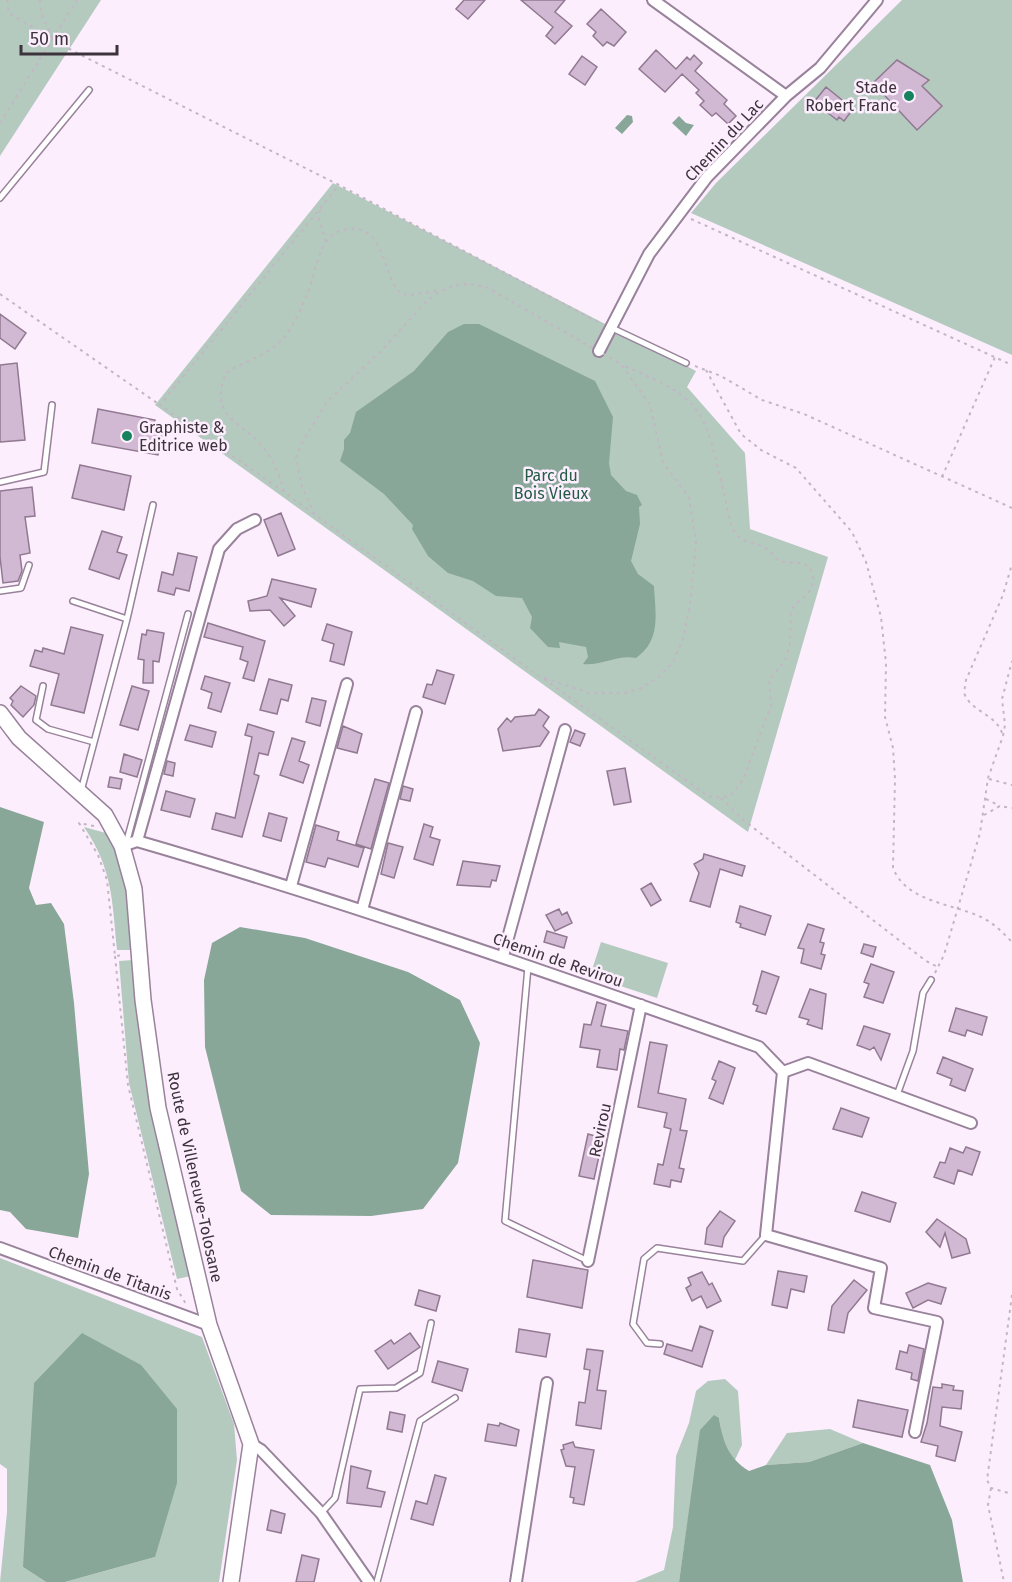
<svg xmlns="http://www.w3.org/2000/svg" width="1012" height="1582" font-family="'Fira Sans',sans-serif">
<style>
.green{fill:#b4cabf}
.water{fill:#88a798}
.building{fill:#d1b8d3;stroke:#907991;stroke-width:1.5}
.lines{fill:none;stroke-linecap:round;stroke-linejoin:round}
.lane-casing{stroke:#99829b;stroke-width:8}
.street-casing{stroke:#99829b;stroke-width:14}
.secondary-casing{stroke:#99829b;stroke-width:18}
.path{stroke:#c3b6c4;stroke-width:2;stroke-dasharray:3 4.5;stroke-linecap:butt}
.lane{stroke:#fff;stroke-width:5}
.street{stroke:#fff;stroke-width:10}
.secondary{stroke:#fff;stroke-width:15}
.poi-dot{fill:#17825e;stroke:#fdeefe;stroke-width:2}
.labels{text-anchor:middle;dominant-baseline:central;stroke-width:5;stroke-linejoin:round;paint-order:stroke}
.poi-label{font-size:16px;fill:#3c333d;stroke:#fdeefe;text-anchor:end}
.street-label{font-size:16px;fill:#3c333d;stroke:#fdeefe}
.park-label{font-size:16px;fill:#245c46;stroke:#fdeefe}
</style>
<rect width="100%" height="100%" fill="#fdeefe"/>
<path class="green" d="M0 0H101L0 156Z
M902 0H1012V355L691 213 716 183Z
M333 183 696 371 687 387 745 453 750 529 828 557 748 832 155 405Z
M84 827 106 833C127 869 129 910 132 950H117C112 900 113 870 84 827Z
M601 942 668 963 657 998 590 976Z
M133 960 146 1086 191 1276 177 1279 129 1083 119 961Z
M0 1258 202 1337 234 1424 237 1460 219 1582H65L155 1557 23 1567 46 1582H0L7 1512V1469L0 1464Z
M725 1379 738 1391 742 1445 734 1462 723 1441 719 1418 701 1430 679 1582H635L664 1570 673 1527 676 1456 689 1423 696 1391 708 1381Z
M830 1429 863 1443 809 1462 766 1465 787 1433Z"/>
<path class="water" d="M627 115 632 116 633 122 622 134 615 128Z
M679 116 686 123 694 125 686 136 672 123Z
M464 324H479L595 381 613 417 609 463 611 475 626 491 637 495 642 505 639 507 640 524 631 561 638 574 654 586C655 612 662 640 636 658 619 654 601 666 583 664L588 657 586 647 559 642 560 648 548 647 530 628 532 617 522 598 496 596 473 581 448 573 428 556 412 529 413 525 384 494 340 461 344 449V440L350 433 356 412 414 371 448 332Z
M0 807 44 822 29 888 36 905 51 903 64 924 74 1003 89 1174 78 1238 26 1229 10 1212 0 1210Z
M240 927 305 938 408 972 460 1000 480 1043 458 1163 423 1209 371 1216 271 1215 241 1191 205 1047 204 980 212 943Z
M82 1333 141 1365 177 1409V1483L155 1557 65 1582H46L23 1567 34 1383Z
M714 1415 719 1418C723 1442 728 1458 749 1471L766 1465 809 1462 863 1443 930 1465 952 1520 963 1582H679L700 1430Z"/>
<path class="building" d="M464 0H485L468 19 456 9Z
M521 0H565L555 12 572 26 555 44 546 36 553 27Z
M601 9 626 32 614 46 607 42 603 46 593 36 596 32 587 24Z
M656 50 676 69 687 57 690 60 694 55 702 63 695 71 727 100 724 104 736 116 728 124 716 113 712 116 700 105 704 101 696 93 699 90 682 74 665 92 639 69Z
M582 56 597 67 585 85 569 74Z
M897 60 929 80 922 86 942 106 917 130 873 83Z
M826 87 853 109 844 121 839 117 837 120 814 102Z
M0 314 26 333 15 349 0 338Z
M17 363 25 440 0 442V365Z
M98 409 155 420 153 428 163 429 158 455 92 443Z
M80 465 131 476 124 510 72 498Z
M32 487 35 516 25 517 30 553 20 555 22 571 18 581 3 583 0 557V491Z
M281 513 295 549 278 556 264 520Z
M102 531 122 537 117 552 127 555 119 579 89 569Z
M178 553 197 557 189 591 176 588 174 595 158 591 162 572 173 575Z
M272 579 316 589 311 607 280 598 295 616 284 626 270 610 250 611 248 601 267 596Z
M208 623 265 641 254 681 243 678 248 662 240 659 243 647 204 637Z
M327 624 352 632 344 665 330 661 334 644 322 640Z
M71 627 103 635 84 713 51 705 59 674 30 666 35 650 42 652 43 648 64 654Z
M147 630 164 633 159 662 153 661V683H143L144 660 138 659 142 634 146 635Z
M437 670 454 675 445 704 423 697 427 684 432 685Z
M205 676 230 683 221 712 208 708 212 693 201 689Z
M269 679 292 685 288 701 281 699 277 714 260 710Z
M21 686 36 696 34 705 23 717 11 705 13 701 10 698Z
M132 686 149 691 138 730 120 725Z
M312 698 326 701 320 726 306 722Z
M539 709 549 717 543 726 549 732 540 746 503 751 498 729 507 718 511 722 515 717 535 715Z
M248 724 274 732 268 755 259 753 254 774 259 776 242 837 212 829 216 813 235 818 252 737 245 735Z
M190 725 216 732 212 747 185 740Z
M343 726 362 734 357 753 337 748Z
M575 730 585 734 580 746 570 742Z
M292 738 305 742 299 761 309 765 303 783 280 775Z
M124 754 142 760 137 777 120 772Z
M167 761 175 763 173 776 164 774Z
M625 768 631 802 614 805 607 771Z
M110 777 122 779 120 789 108 787Z
M375 779 389 783 371 849 356 844Z
M403 786 413 789 410 801 400 799Z
M166 791 195 799 190 817 161 810Z
M269 813 287 818 281 841 263 836Z
M424 824 433 827 430 837 440 840 433 865 414 859Z
M316 825 339 832 337 840 364 848 358 867 328 858 325 867 306 862Z
M388 843 403 847 394 878 381 874Z
M704 854 745 866 742 876 720 869 710 907 690 901 699 873 694 864 703 859Z
M463 861 500 866 496 881 492 880 490 887 457 885Z
M651 883 661 900 651 906 641 889Z
M740 906 771 916 765 935 740 927 741 924 736 922Z
M559 909 562 915 567 912 572 923 555 931 546 915Z
M808 924 824 929 820 942 824 943 821 954 825 955 821 969 801 963 804 949 798 948Z
M547 931 567 937 564 948 544 942Z
M864 944 876 947 873 957 861 953Z
M871 964 894 972 883 1003 864 997 869 984 864 982Z
M762 971 779 977 766 1014 756 1011 758 1006 753 1004Z
M810 989 826 994 822 1029 807 1024 809 1020 799 1017Z
M597 1002 606 1005 601 1026 628 1031 624 1050 620 1049 617 1070 597 1067 600 1050 580 1047 584 1024 591 1025Z
M956 1008 987 1017 982 1035 967 1030 965 1036 949 1031Z
M864 1026 890 1034 881 1060 874 1047 870 1050 857 1045Z
M650 1042 667 1045 658 1093 686 1099 680 1130 687 1131 679 1168 684 1169 681 1182 671 1180 670 1187 654 1184 658 1164 663 1165 671 1129 664 1127 667 1113 638 1107Z
M943 1057 973 1069 965 1091 950 1085 952 1079 937 1073Z
M719 1061 735 1068 723 1104 709 1098 716 1081 712 1079Z
M841 1108 869 1118 862 1137 833 1129Z
M588 1134 603 1138 594 1179 579 1176Z
M966 1147 980 1152 972 1175 958 1170 954 1184 934 1177 940 1162 945 1163 950 1148 963 1153Z
M862 1192 896 1203 890 1222 855 1211Z
M720 1211 735 1221 724 1237 722 1247 705 1244 707 1228Z
M937 1219 966 1239 970 1253 952 1258 945 1233 940 1247 926 1232Z
M533 1260 588 1270 582 1308 527 1297Z
M778 1271 807 1276 804 1292 791 1289 787 1308 772 1305Z
M702 1272 709 1285 712 1283 721 1301 707 1308 701 1296 692 1301 686 1288 691 1285 688 1278Z
M854 1280 867 1290 848 1313 844 1333 828 1330 832 1306Z
M928 1283 946 1288 941 1304 928 1300 913 1308 906 1293Z
M419 1290 440 1296 436 1311 415 1305Z
M700 1326 713 1331 702 1367 664 1354 667 1344 692 1351Z
M519 1329 550 1334 546 1357 516 1352Z
M410 1333 420 1347 388 1369 375 1351 391 1340 394 1344Z
M909 1345 924 1349 918 1381 911 1379 912 1373 896 1369 900 1351 907 1353Z
M587 1349 603 1351 597 1390 606 1391 601 1429 576 1425 579 1402 585 1403 590 1370 584 1369Z
M438 1361 468 1369 462 1391 432 1382Z
M942 1384 954 1386 953 1390 963 1391 961 1409 942 1407 940 1426 962 1432 955 1461 936 1456 938 1446 921 1442 927 1423 933 1387 942 1388Z
M858 1400 908 1410 902 1437 853 1427Z
M390 1412 405 1415 402 1432 387 1429Z
M500 1423 519 1430 516 1446 485 1441 488 1424 499 1426Z
M573 1442 575 1447 594 1450 584 1505 573 1503 574 1498 570 1497 575 1467 566 1466 561 1450 564 1449 563 1445Z
M351 1466 371 1471 367 1488 385 1492 381 1507 347 1503Z
M435 1475 446 1478 433 1525 411 1519 416 1501 427 1504Z
M271 1510 285 1514 281 1533 267 1530Z
M302 1555 319 1559 314 1582H296Z"/>
<g class="lines">
<defs>
<path id="lane" d="M0 198 89 90
M612 328 686 363
M0 482 44 472 52 405
M0 591 21 588 29 565
M73 601 127 619 81 791
M127 619 153 505
M43 686 36 720 48 729 94 742
M126 844 188 614
M528 967 505 1221 588 1261
M897 1095 913 1051 923 993 931 980
M660 1344 647 1343 633 1324 644 1259 657 1248 743 1261 766 1235
M321 1513 335 1498 360 1389 396 1388 420 1373 431 1323
M377 1582 420 1421 455 1398"/>
<path id="street" d="M653 0 786 96
M599 351 649 254 707 177 786 96 820 68 877 0
M137 841 219 549 237 529 255 520
M122 846 137 841C347 902 553 974 759 1047L783 1072 808 1063 971 1123
M291 886 347 684
M362 910 416 712
M503 956 565 730
M783 1072 766 1235 881 1268 874 1308 937 1322 915 1432
M0 1248 209 1325
M588 1261 641 1005
M251 1444 261 1450 321 1513 369 1582
M516 1582 547 1383"/>
<path id="secondary" d="M0 713 19 738 105 815 122 846 134 889 143 1000 158 1108 209 1325 251 1444 231 1582"/>
</defs>
<use href="#lane" class="lane-casing"/>
<use href="#street" class="street-casing"/>
<use href="#secondary" class="secondary-casing"/>
<path class="path" d="M7 0 9 13 73 51 339 185 600 323
M40 0 41 13 52 37
M0 123 77 0
M320 210 319 220 326 242
M691 219 1012 365
M471 284 486 287 621 364 650 405 663 462 689 498 696 543 690 605 683 639 673 662 660 676 641 688 624 693H589L539 676 315 515 302 487 296 457 303 441 327 402 381 351 426 302 440 291 456 285Z
M0 294 160 405
M695 366 721 376 762 400 804 414 1012 508
M706 370 741 434 761 450 796 468 852 532 866 562 881 617 886 663 885 717 893 748 895 779 893 868C907 903 953 903 983 918 995 924 1003 933 1012 942
M942 477 995 357
M284 492 160 405 339 185
M314 514 284 492C280 473 270 452 255 438 230 417 211 411 226 373 246 360 271 355 286 335 294 324 302 307 307 294 318 271 316 233 348 229 355 228 362 229 369 234 386 248 384 276 401 294L410 295 437 291
M544 679 708 796 721 798 731 795 743 780 771 705 769 681 785 660 790 646 791 610C800 597 818 592 812 573 807 558 791 565 780 561 774 558 772 552 767 549 758 543 746 544 738 536 729 527 728 510 725 498 704 410 708 401 622 365
M1002 733C995 713 972 713 964 693L966 680 1003 595 1012 564
M989 779 1012 785
M721 798 742 819 926 961 938 967
M986 799 1000 806
M984 815 1000 806 1012 808
M94 826 79 823 98 855 107 880 115 956 124 955
M115 956 128 1085 177 1289 186 1304
M935 973 944 955 980 833 988 778 1003 736 1005 725 1002 699 1012 661
M1012 1295 987 1480 991 1488 1012 1494
M991 1488 988 1505 1004 1582"/>
<use href="#lane" class="lane"/>
<use href="#street" class="street"/>
<use href="#secondary" class="secondary"/>
</g>
<g class="poi-dot">
<circle cx="909" cy="96" r="6"/>
<circle cx="127" cy="436" r="6"/>
</g>
<g class="labels">
<g class="poi-label">
<text x="897" y="87">Stade<tspan x="897" dy="18">Robert Franc</tspan></text>
<text x="139" y="427" text-anchor="start">Graphiste &amp;<tspan x="139" dy="18">Editrice web</tspan></text>
</g>
<g class="street-label">
<text transform="translate(724 140) rotate(-47)">Chemin du Lac</text>
<text transform="translate(558 960) rotate(19)">Chemin de Revirou</text>
<text transform="translate(600 1130) rotate(-78)">Revirou</text>
<text transform="translate(195 1177) rotate(78)">Route de Villeneuve-Tolosane</text>
<text transform="translate(110 1273) rotate(20)">Chemin de Titanis</text>
</g>
<g class="park-label">
<text x="551" y="475">Parc du<tspan x="551" dy="18">Bois Vieux</tspan></text>
</g>
</g>
<path d="M21 45v9h96v-9" fill="none" stroke="#3c333d" stroke-width="3"/>
<text x="30" y="45" font-size="18" fill="#3c333d" stroke="#fdeefe" stroke-width="4.5" paint-order="stroke">50 m</text>
</svg>
